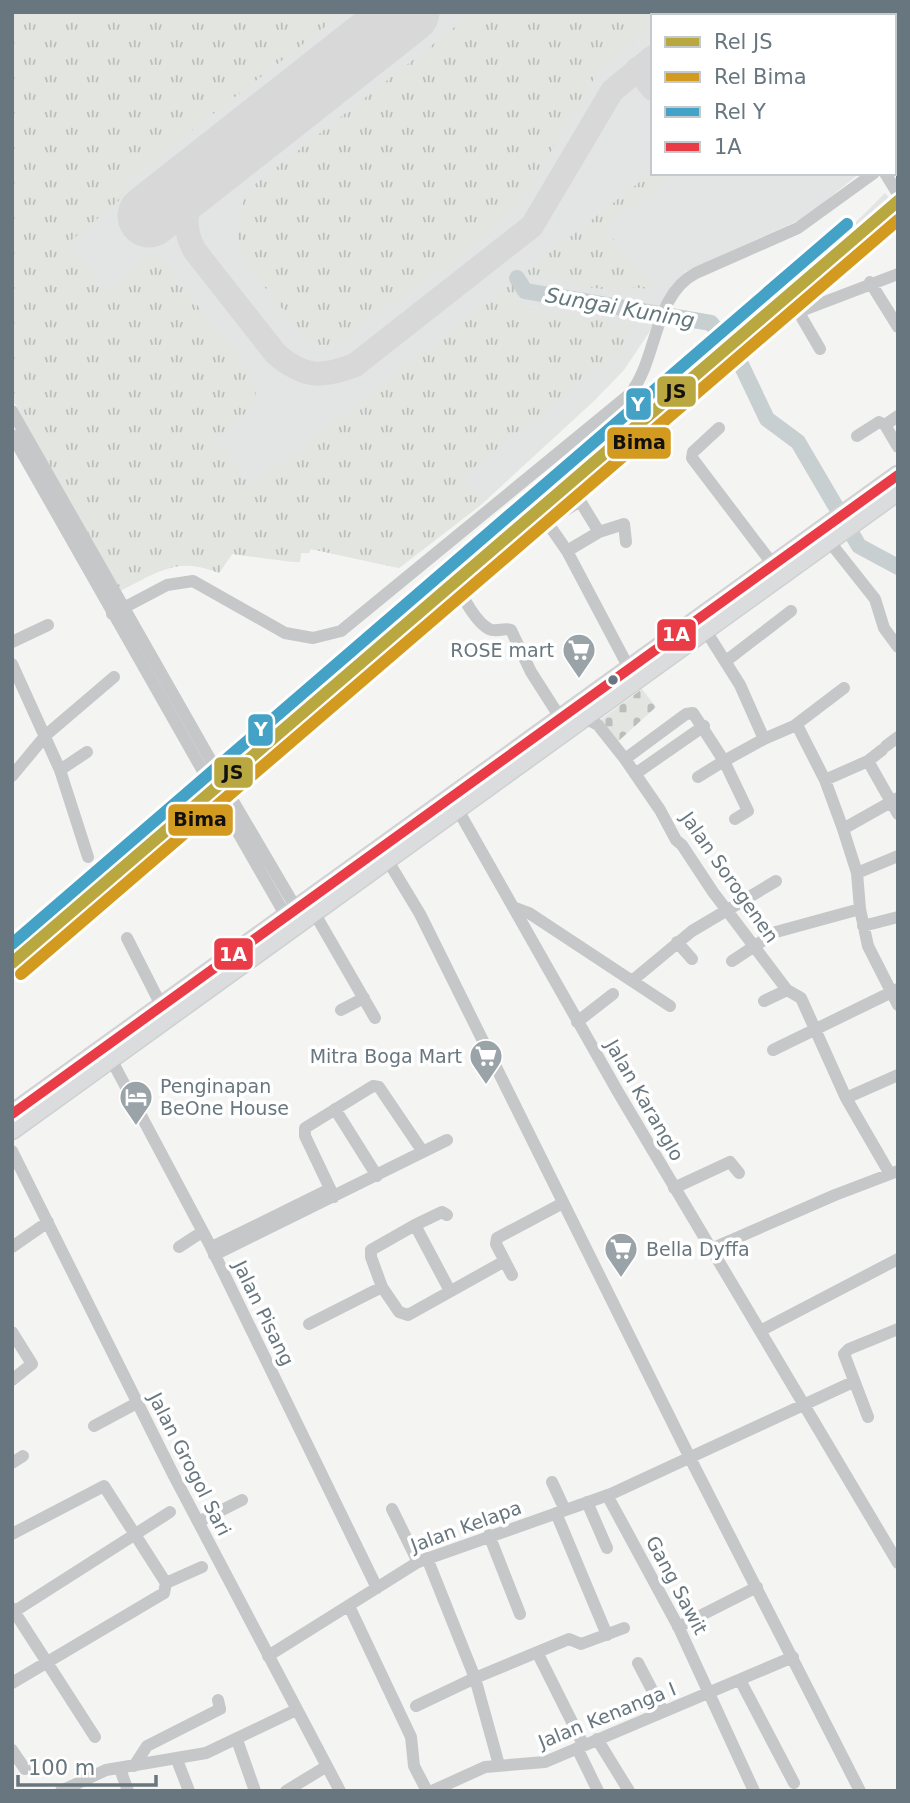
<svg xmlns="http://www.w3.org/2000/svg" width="910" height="1803" font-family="'DejaVu Sans',sans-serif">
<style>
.built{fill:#e3e4e4}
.grass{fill:url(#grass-tufts)}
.cemetery{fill:url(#cemetery-stones)}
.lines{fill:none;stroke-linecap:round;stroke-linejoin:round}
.river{stroke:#c7cfd1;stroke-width:16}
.taxiway{stroke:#d8d8d8;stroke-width:24}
.runway{stroke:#d8d8d8;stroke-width:63}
.minor-tunnel{stroke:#caced0;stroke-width:12;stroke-dasharray:12 6;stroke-linecap:butt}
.highway-casing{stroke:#cfd0d0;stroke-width:21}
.minor{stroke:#c5c7c8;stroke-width:12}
.highway{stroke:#dbdcdd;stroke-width:18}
.bus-1-casing{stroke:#fff;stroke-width:16}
.bus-1{stroke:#e93c46;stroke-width:10}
.rail-1-casing{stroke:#fff;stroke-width:18}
.rail-2-casing{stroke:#fff;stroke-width:18}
.rail-3-casing{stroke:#fff;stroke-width:18}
.rail-1{stroke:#b9a740;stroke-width:12}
.rail-2{stroke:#d39a20;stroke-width:12}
.rail-3{stroke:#43a2c5;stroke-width:12}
.bus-dot{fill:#68777f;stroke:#fff;stroke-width:2.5}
.labels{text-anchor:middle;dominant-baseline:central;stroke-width:7;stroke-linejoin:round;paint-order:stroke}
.poi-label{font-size:19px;fill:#68777f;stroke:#fff;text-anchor:end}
.street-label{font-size:19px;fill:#68777f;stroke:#fff}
.water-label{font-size:21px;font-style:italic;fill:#64777c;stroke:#fff}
.line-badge{stroke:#fff;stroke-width:2.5}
.badge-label{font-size:19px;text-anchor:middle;font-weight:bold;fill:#fff}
.pale-badge-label{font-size:19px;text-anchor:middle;font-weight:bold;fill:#111}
</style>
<defs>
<pattern id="grass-tufts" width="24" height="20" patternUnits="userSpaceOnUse" patternTransform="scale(1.75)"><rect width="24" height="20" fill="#e3e5e1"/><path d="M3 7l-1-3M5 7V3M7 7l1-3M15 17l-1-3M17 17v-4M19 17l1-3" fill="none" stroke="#bcbebc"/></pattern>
<pattern id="cemetery-stones" width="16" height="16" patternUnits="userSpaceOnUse" patternTransform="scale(1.75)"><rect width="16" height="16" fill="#e3e5e1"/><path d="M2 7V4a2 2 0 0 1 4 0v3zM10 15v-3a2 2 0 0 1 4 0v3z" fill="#bcbebc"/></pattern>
</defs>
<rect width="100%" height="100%" fill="#f4f4f3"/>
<path class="built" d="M12 12H898V143L894 145V16H653V173H860L806 217 685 272 670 290 650 331 624 370 595 400 482 504 399 568 311 549 309 553H301L300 562 232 554 219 573 201 566 181 564 161 571 113 579 12 398Z
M885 193 898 210 857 238 849 229Z"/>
<path class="grass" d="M12 12H344L122 185 128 193 67 244 106 292 156 252 253 377 257 402 215 441 251 486 515 281V298L525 309 633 326 618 352 463 476 482 504 399 568 311 549 309 553H301L300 562H293L232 554 219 573C176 556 159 572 120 591L12 398Z
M474 12H671L666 16H653V27L601 67 519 205 447 266 333 345H318L307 339 248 267 237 239 245 192Z
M655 174 670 177 604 228 657 290 631 287 628 292 577 286 554 275 519 277 646 177Z"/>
<path class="cemetery" d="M642 689 656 707 613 746 595 724Z"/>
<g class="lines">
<path class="river" d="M517 278 525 291 711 323 737 356 767 419 798 442 859 546 898 567"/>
<path class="taxiway" d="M737 12 740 16
M800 12 803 16
M706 16 711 12
M637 69 653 89
M215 165C190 188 177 220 195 251L276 354C304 378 322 378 355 365L532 226 612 91 653 57"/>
<path class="runway" d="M149 216 408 12"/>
<path class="minor-tunnel" d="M214 766 226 789
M204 773 217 796"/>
<defs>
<path id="highway" d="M12 1114 898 475
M12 1130 898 491"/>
</defs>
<use href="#highway" class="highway-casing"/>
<path class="minor" d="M894 157 898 154
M885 173 898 194
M870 282 898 327
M820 349 802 318 801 311 898 274
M12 411 214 766
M885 425 898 447
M719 428 693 452 692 458 774 566
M12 435 204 773
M857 436 879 422 885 425 898 416
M547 522 580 501 599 532 624 524 626 542
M829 541 875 599 884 628 898 647
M567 551 599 532
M112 614 167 585 193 581 285 633 313 638 341 631 630 394C658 359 653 295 696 273L798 228 874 173
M706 631 740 685 764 739 794 726 799 729 825 780 843 829 857 873 860 909 868 946 898 1005
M12 642 48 625
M726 661 791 611
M12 664 60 770 88 857
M585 718 598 725 625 759 660 810 676 840 682 845 713 892 787 990 801 998 846 1098 898 1075
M561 719 531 672 511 630C504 627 496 633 489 629 478 623 462 600 461 587L547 522 567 551 630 670
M794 726 844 688
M886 746 898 737
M625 759 686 714 693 713 724 761 698 777
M868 761 898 814
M60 770 87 752
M635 774 704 726
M12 776 46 735 114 677
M825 780 868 761 882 750
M226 789 300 915
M217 796 290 923
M458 810 618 1092 898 1563
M735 819 748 811 724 761 764 739
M843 829 898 798
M388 861 420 914 691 1460 860 1791
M857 873 898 856
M513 907 529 913 670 1006
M315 914 375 1018
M863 926 898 917
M127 938 162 1007
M677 942 692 959
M732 961 776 932 860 909
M633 980 692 931 776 881
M764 1001 787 990
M341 1010 364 998
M577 1022 613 994
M773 1050 898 989
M111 1059 211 1247 377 1588
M846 1098 890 1174
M335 1109 377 1176
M12 1151 174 1476 340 1791
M674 1188 730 1162 739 1173
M334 1197 305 1136V1128L373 1086 379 1087 423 1152
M447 1215 442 1212 415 1225 450 1291
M214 1246 330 1189
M12 1247 48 1222
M179 1247 202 1232
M711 1249 835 1195 898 1171
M214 1255 447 1140
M512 1275 496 1244 497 1238 563 1203
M382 1287 371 1257V1250L415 1225
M309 1324 382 1287 399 1312 408 1315 503 1262
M760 1331 898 1259
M12 1332 32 1364 12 1380
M868 1417 844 1354 849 1349 898 1329
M94 1426 137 1403
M12 1463 23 1456
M552 1482 565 1510
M607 1495 679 1628 754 1791
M587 1502 607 1548
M392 1509 418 1562
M556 1513 607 1635
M198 1522 242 1500
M12 1534 104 1486 166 1583 164 1593 12 1683
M489 1535 520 1614
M166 1583 202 1567
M349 1606 411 1737 414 1766 427 1791
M12 1608 95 1737
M15 1611 170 1512
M678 1627 757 1587
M538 1654 583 1744
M268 1656 418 1562 611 1494 853 1382
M638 1663 663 1711
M740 1680 794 1783
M416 1706 475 1678 427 1558
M597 1739 629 1791
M237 1740 255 1791
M577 1748 598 1791
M12 1750 25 1769
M177 1760 189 1791
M499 1765 475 1678 569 1639 581 1644 624 1628
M134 1766 147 1746 220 1709 218 1700
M120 1769 128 1791
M61 1791 106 1770 206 1753 296 1710
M286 1791 327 1766
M432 1791 485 1767 545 1762 793 1657"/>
<use href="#highway" class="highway"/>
<defs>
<path id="bus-1" d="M12 1114 898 475"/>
</defs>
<use href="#bus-1" class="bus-1-casing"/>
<use href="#bus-1" class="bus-1"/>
<defs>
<path id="rail-1" d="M12 963 898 201"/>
<path id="rail-2" d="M21 974 898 220"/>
<path id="rail-3" d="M12 944 847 224"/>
</defs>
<use href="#rail-1" class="rail-1-casing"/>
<use href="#rail-2" class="rail-2-casing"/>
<use href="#rail-3" class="rail-3-casing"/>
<use href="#rail-1" class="rail-1"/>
<use href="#rail-2" class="rail-2"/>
<use href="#rail-3" class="rail-3"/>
</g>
<defs>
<symbol id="supermarket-pin" viewBox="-11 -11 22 30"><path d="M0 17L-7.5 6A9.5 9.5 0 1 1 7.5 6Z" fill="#99a3a8" stroke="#fff"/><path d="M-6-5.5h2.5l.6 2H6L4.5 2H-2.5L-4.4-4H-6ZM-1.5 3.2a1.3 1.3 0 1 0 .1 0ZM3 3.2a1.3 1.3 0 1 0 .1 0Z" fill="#fff"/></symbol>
<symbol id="hotel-pin" viewBox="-11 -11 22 30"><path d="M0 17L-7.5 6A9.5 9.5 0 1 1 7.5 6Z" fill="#99a3a8" stroke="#fff"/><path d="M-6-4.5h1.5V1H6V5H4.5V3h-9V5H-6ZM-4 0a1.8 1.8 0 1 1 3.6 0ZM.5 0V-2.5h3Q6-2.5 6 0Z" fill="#fff"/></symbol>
</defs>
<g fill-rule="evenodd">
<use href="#supermarket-pin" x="560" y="631" width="38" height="52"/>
<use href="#supermarket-pin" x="467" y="1037" width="38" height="52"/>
<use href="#hotel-pin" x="117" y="1078" width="38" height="52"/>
<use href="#supermarket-pin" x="602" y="1230" width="38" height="52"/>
</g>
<circle class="bus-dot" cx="613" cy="680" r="6"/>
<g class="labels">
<g class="poi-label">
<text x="554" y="650">ROSE mart</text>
<text x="462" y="1056">Mitra Boga Mart</text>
<text x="160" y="1086" text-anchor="start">Penginapan<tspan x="160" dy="22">BeOne House</tspan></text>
<text x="646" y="1249" text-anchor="start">Bella Dyffa</text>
</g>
<g class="street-label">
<text transform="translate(730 877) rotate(55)">Jalan Sorogenen</text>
<text transform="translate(645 1100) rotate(60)">Jalan Karanglo</text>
<text transform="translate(264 1313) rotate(64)">Jalan Pisang</text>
<text transform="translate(190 1464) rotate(63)">Jalan Grogol Sari</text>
<text transform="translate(466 1526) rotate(-20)">Jalan Kelapa</text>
<text transform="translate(677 1585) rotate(62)">Gang Sawit</text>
<text transform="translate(607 1715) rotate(-22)">Jalan Kenanga I</text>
</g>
<g class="water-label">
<text transform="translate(620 308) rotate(10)">Sungai Kuning</text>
</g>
</g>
<g class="line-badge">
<rect x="656" y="375" width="41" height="33" rx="7" fill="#b9a740"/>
<rect x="625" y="387" width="27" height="34" rx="7" fill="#43a2c5"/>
<rect x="606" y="426" width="66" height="34" rx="7" fill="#d39a20"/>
<rect x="656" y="618" width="41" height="34" rx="7" fill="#e93c46"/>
<rect x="247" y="713" width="27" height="34" rx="7" fill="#43a2c5"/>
<rect x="213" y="756" width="41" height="33" rx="7" fill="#b9a740"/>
<rect x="167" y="803" width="67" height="34" rx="7" fill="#d39a20"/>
<rect x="213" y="937" width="41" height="34" rx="7" fill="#e93c46"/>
</g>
<g class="badge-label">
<text x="638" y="411">Y</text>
<text x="676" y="641">1A</text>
<text x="261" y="736">Y</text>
<text x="233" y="961">1A</text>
</g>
<g class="pale-badge-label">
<text x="676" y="398">JS</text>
<text x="639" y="449">Bima</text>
<text x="233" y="779">JS</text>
<text x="200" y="826">Bima</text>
</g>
<rect width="910" height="1803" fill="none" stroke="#68777f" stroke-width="28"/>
<rect x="651" y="14" width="245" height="161" fill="#ffffff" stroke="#c3c9cc" stroke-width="2"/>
<rect x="665" y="37" width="35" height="10" fill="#b9a740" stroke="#c3c9cc" stroke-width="2"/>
<text x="714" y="49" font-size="21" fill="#68777f">Rel JS</text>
<rect x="665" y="72" width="35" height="10" fill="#d39a20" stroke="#c3c9cc" stroke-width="2"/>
<text x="714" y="84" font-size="21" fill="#68777f">Rel Bima</text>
<rect x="665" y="107" width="35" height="10" fill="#43a2c5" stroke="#c3c9cc" stroke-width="2"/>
<text x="714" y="119" font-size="21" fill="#68777f">Rel Y</text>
<rect x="665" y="142" width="35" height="10" fill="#e93c46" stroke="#c3c9cc" stroke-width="2"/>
<text x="714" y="154" font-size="21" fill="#68777f">1A</text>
<path d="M18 1775v10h138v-10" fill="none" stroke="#68777f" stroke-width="3.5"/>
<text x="28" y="1775" font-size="21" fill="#68777f" stroke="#ffffff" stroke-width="5" paint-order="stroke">100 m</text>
</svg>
